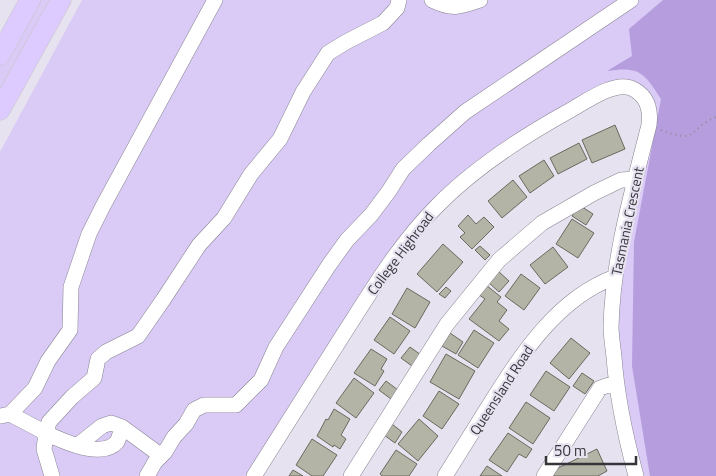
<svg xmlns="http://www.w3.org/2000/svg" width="716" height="476" font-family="'Titillium Web',sans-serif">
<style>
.green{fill:#dacaf6}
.forest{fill:#b59dde}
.building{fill:#b3b4a6;stroke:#696a5d}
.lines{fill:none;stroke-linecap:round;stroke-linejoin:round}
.minor-casing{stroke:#888491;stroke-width:16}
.major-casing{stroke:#c7c6c8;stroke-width:21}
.path{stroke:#8e8a94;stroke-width:2;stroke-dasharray:1 4;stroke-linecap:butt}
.minor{stroke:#fff;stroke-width:15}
.major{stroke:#ddcafe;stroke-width:20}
.labels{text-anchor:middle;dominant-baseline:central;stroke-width:4.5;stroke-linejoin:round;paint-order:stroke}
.street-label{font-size:14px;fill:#37353b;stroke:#e7e2f0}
</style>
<rect width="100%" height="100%" fill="#e7e2f0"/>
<path class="green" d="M35 0H57L0 103V65Z
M82 0H663L648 14 716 0V476H644L626 412 618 328 622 270 655 115 618 81 599 86 551 114 475 162 426 207 403 232 371 277 245 476H0V152Z"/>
<path class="forest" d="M663 0H716V476H650L632 366 634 242 661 99C644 72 639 66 607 71L632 56 629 29Z"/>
<path class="building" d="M615 125 625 149 592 163 582 140Z
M579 143 587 159 558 174 550 158Z
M544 160 554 176 530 193 519 176Z
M513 180 527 197 502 218 488 201Z
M579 205 593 214 586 225 572 216Z
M468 215 476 224 484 217 494 227 472 249 460 237 465 233 458 226Z
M572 219 594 233 578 258 556 244Z
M443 244 463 262 437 292 417 274Z
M480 246 490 255 485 260 475 250Z
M553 247 568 267 545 284 530 265Z
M498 271 509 281 499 292 488 282Z
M521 274 540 288 524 310 505 296Z
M486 285 501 297 497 302 507 310 499 321 509 329 499 341 469 319 485 299 478 294Z
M446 287 451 291 445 298 439 294Z
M407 288 430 302 415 328 392 314Z
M390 317 410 331 394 354 374 340Z
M474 330 494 343 478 368 458 355Z
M450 333 463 342 456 354 442 346Z
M571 338 590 353 569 379 550 363Z
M410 347 421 355 412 366 401 358Z
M371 349 387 359 381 369 384 371 375 386 354 373Z
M446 354 475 371 459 399 430 382Z
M546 371 570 387 554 411 530 395Z
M582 373 594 381 585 394 573 386Z
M354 378 374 393 356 418 336 403Z
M386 381 398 390 391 399 379 390Z
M439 391 459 404 442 429 423 416Z
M526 402 550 418 533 444 509 428Z
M334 409 350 419 341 435 346 439 340 449 334 445 333 447 317 436 326 419 328 420Z
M419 419 438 436 418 461 398 444Z
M392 424 402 432 395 443 384 435Z
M508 433 532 449 526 458 519 454 507 472 489 460Z
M312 439 337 455 323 476H312L296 465Z
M597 449 607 471 598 476H549L548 473Z
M396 450 417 464 409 476H382L380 474Z
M487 466 502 476H480Z
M293 470 303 476H289Z"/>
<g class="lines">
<defs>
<path id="minor" d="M432 0C452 10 460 7 480 0
M10 414 35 388 48 361 70 330 71 287 89 234 103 206 215 0
M1 416 10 414 46 433 44 449 52 476
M122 427 156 452 162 455
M78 445 102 426 111 423 122 427C121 431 119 438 117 442 102 459 62 441 46 433L49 422 72 397 94 378 98 359 106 352 138 336 163 300 199 245 224 218 251 174 280 139 303 92 328 53 346 42 383 23 397 8 399 0
M147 476 155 462 165 452 174 437 186 424 194 410 204 405H236L261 380 276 347 329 265 347 240 371 215 389 191 403 169 429 144 465 112 631 0
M254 476C284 429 313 382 343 335 372 290 399 244 437 206 475 167 522 137 569 111 584 103 613 81 631 88 647 95 651 109 649 125 632 192 613 257 611 326 611 336 613 347 614 357 617 399 625 435 636 476
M351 476 447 324 499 260 542 223 594 193 621 180 635 179
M445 476C460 452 475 428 490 404 521 355 557 298 615 277
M544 476 600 388 615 383"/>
<path id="major" d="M0 55 30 0
M0 110 61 0"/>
</defs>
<use href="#minor" class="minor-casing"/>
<use href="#major" class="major-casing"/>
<path class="path" d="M661 130C698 145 689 128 716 117"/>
<use href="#minor" class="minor"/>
<use href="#major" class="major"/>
</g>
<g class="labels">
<g class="street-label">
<text transform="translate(627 221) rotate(-78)">Tasmania Crescent</text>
<text transform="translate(400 253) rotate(-53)">College Highroad</text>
<text transform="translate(501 390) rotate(-57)">Queensland Road</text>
</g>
</g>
<path d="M546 456v8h90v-8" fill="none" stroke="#37353b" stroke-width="2.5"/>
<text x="554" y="456" font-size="15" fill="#37353b" stroke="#e7e2f0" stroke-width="4" paint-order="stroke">50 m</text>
</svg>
